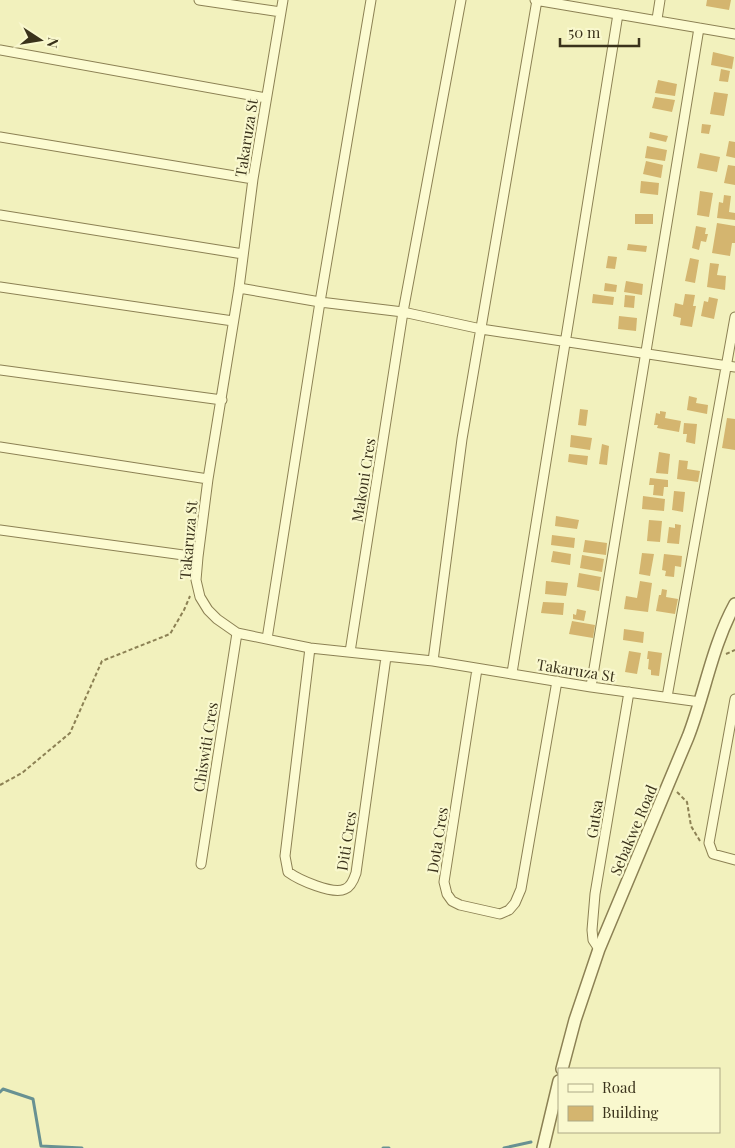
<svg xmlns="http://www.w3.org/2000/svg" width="735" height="1148" font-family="'Playfair Display',serif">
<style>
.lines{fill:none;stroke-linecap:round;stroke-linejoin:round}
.stream{stroke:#689192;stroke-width:3}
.building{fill:#d4b56f}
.minor-casing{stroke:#8c8154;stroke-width:11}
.tertiary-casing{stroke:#8c8154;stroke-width:14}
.path{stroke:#8c8154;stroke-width:2;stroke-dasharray:4 2.5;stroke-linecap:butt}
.minor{stroke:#fcfbd1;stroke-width:9}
.tertiary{stroke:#fcfbd1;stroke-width:11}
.labels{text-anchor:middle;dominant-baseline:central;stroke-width:4.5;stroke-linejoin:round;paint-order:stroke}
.street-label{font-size:15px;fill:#3a321b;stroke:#f9f8ce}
</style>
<rect width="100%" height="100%" fill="#f2f1bd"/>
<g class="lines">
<path class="stream" d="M0 1092 3 1089 33 1099 41 1146 82 1148
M383 1148H389
M504 1148 531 1142"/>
</g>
<path class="building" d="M707 0H731L729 10 706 6Z
M713 52 734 57 732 69 711 65Z
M721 69 730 71 728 82 719 81Z
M658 80 677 84 675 96 655 93Z
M714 92 728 94 724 116 710 114Z
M655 97 675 100 672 112 652 108Z
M702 124 711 125 709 134 701 133Z
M650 132 668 136 666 142 649 138Z
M729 141 735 142V158L726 156Z
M647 146 667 150 665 161 645 158Z
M700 153 720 157 717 172 697 168Z
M646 161 663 165 661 178 643 174Z
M728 165 735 166V185L724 183Z
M641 181 659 183 658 195 640 193Z
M700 191 713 193 709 217 697 215Z
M724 195 731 196 729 212 735 213V220L717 218 719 202 723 203Z
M635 214H653V224H635Z
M717 223 735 226V243H732L730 256 712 253Z
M696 226 706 228 705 234H708L706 242 701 241 699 250 692 248Z
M628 244 647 246 646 252 627 250Z
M608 256 617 257 615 269 606 268Z
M690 258 699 260 695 283 685 281Z
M710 263 719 264 717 275 726 276 725 290 707 287Z
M626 281 643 284 642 295 624 292Z
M605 283 617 285 616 292 604 291Z
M593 294 614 297 613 305 592 303Z
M685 294 695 295 693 306H696L692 327 680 325 681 318 673 316 675 303 683 305Z
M625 295 635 296 634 308 624 307Z
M709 297 718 299 714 319 701 316 704 301 708 302Z
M619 316 637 318 636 331 618 329Z
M689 396 697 398 696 403 708 405 707 414 687 410Z
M580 409 588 410 586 426 578 425Z
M660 411 666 412 665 418 681 421 679 432 657 428 658 425H654L656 413 660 414Z
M727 418 735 419V450L722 448Z
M684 423 697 424 695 444 686 442 687 434H683Z
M571 435 592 438 590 450 570 447Z
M602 444 609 446 607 465 599 464Z
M659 452 670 454 668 474 656 473Z
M569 454 588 456 587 465 568 462Z
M679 460 688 461 687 469 700 471 698 482 677 479Z
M650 478 668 480V487H664L663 496 653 495 654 485H649Z
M674 491 685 492 683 512 672 510Z
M643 496 665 499 664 511 642 509Z
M556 516 579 520 577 529 555 526Z
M649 520 662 521 660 542 647 541Z
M675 524 681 525 679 544 667 543 669 527 675 528Z
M552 535 575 538 574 548 551 545Z
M585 540 607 543 606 555 583 552Z
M553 551 571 554 570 565 551 562Z
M642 553 654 554 650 576 639 574Z
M664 554 682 556 681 567 675 566 674 577 665 576 666 571 662 570Z
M582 555 604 559 602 572 580 568Z
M579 573 601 577 599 591 577 587Z
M546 581 568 583 566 596 545 594Z
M640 581 652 583 648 612 624 609 626 596 637 598Z
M662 589 667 590 666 597 678 599 675 614 656 611 659 595H661Z
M543 602 564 603 563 615 541 613Z
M577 609 586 611 584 621 573 619V614L576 615Z
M572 621 595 625 593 638 569 634Z
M624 629 644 632 643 643 623 640Z
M629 651 641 653 637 674 625 672Z
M648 651 662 653 659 676 651 675V670L648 669 649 659H647Z"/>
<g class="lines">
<defs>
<path id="minor" d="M199 0 281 12
M283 0 253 179 239 288 208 479 198 557 196 580 200 597 208 610 217 619 237 633 310 648 433 661 591 687 700 702
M535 0 735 34
M657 19 660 0
M0 50 266 98
M0 137 253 179
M0 215 243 254
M0 287 233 321
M239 288 320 302 403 312 481 329 735 367
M0 370 222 400
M0 447 208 479
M0 530 198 557
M267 639 320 302 371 0
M310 648 285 856 288 872C299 880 333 895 345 889 351 887 354 879 356 873L386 657
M350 652 403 312 461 0
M433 661 462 439 537 0
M477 669 444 882 447 894 452 901 460 905 500 914 509 910 515 903 521 889 557 681
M512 673 618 14
M591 687 699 28
M667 697 735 317
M735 699 709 843 713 854 735 860
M201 864 237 633
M599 949 593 940 592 930 595 894 629 692"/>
<path id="tertiary" d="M562 1069 575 1020 599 949 688 737C705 693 712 646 735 604
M543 1148 559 1081"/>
</defs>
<use href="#minor" class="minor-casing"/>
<use href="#tertiary" class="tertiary-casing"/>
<path class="path" d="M726 654 735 650
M0 785 22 773 70 733 102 661 170 634 184 610 190 596
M677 792 687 802 691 826 700 841"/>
<use href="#minor" class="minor"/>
<use href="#tertiary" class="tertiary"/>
</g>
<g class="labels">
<g class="street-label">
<text transform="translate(246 138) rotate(-81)">Takaruza St</text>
<text transform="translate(363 480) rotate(-81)">Makoni Cres</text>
<text transform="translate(188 540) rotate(-85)">Takaruza St</text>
<text transform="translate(576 670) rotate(9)">Takaruza St</text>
<text transform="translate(205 747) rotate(-81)">Chiswiti Cres</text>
<text transform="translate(594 819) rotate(-81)">Gutsa</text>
<text transform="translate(633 830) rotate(-67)">Sebakwe Road</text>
<text transform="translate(437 840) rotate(-81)">Dota Cres</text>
<text transform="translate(346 841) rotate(-81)">Diti Cres</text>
</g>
</g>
<rect x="558" y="1068" width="162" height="65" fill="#f9f8ce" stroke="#ada986"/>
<rect x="568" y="1084" width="25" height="8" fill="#fcfbd1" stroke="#ada986"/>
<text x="602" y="1093" font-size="15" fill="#3a321b">Road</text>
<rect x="568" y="1106" width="25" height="15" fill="#d4b56f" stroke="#ada986"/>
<text x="602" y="1118" font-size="15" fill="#3a321b">Building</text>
<g transform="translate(40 40) rotate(102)" stroke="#f9f8ce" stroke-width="4" paint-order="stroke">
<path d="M0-4L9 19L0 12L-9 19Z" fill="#3a321b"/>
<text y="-8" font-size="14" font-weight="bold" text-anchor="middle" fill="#3a321b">N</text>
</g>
<path d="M560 38v8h79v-8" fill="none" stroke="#3a321b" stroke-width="2.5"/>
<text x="568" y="38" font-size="15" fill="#3a321b" stroke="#f9f8ce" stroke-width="4" paint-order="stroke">50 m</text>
</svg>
